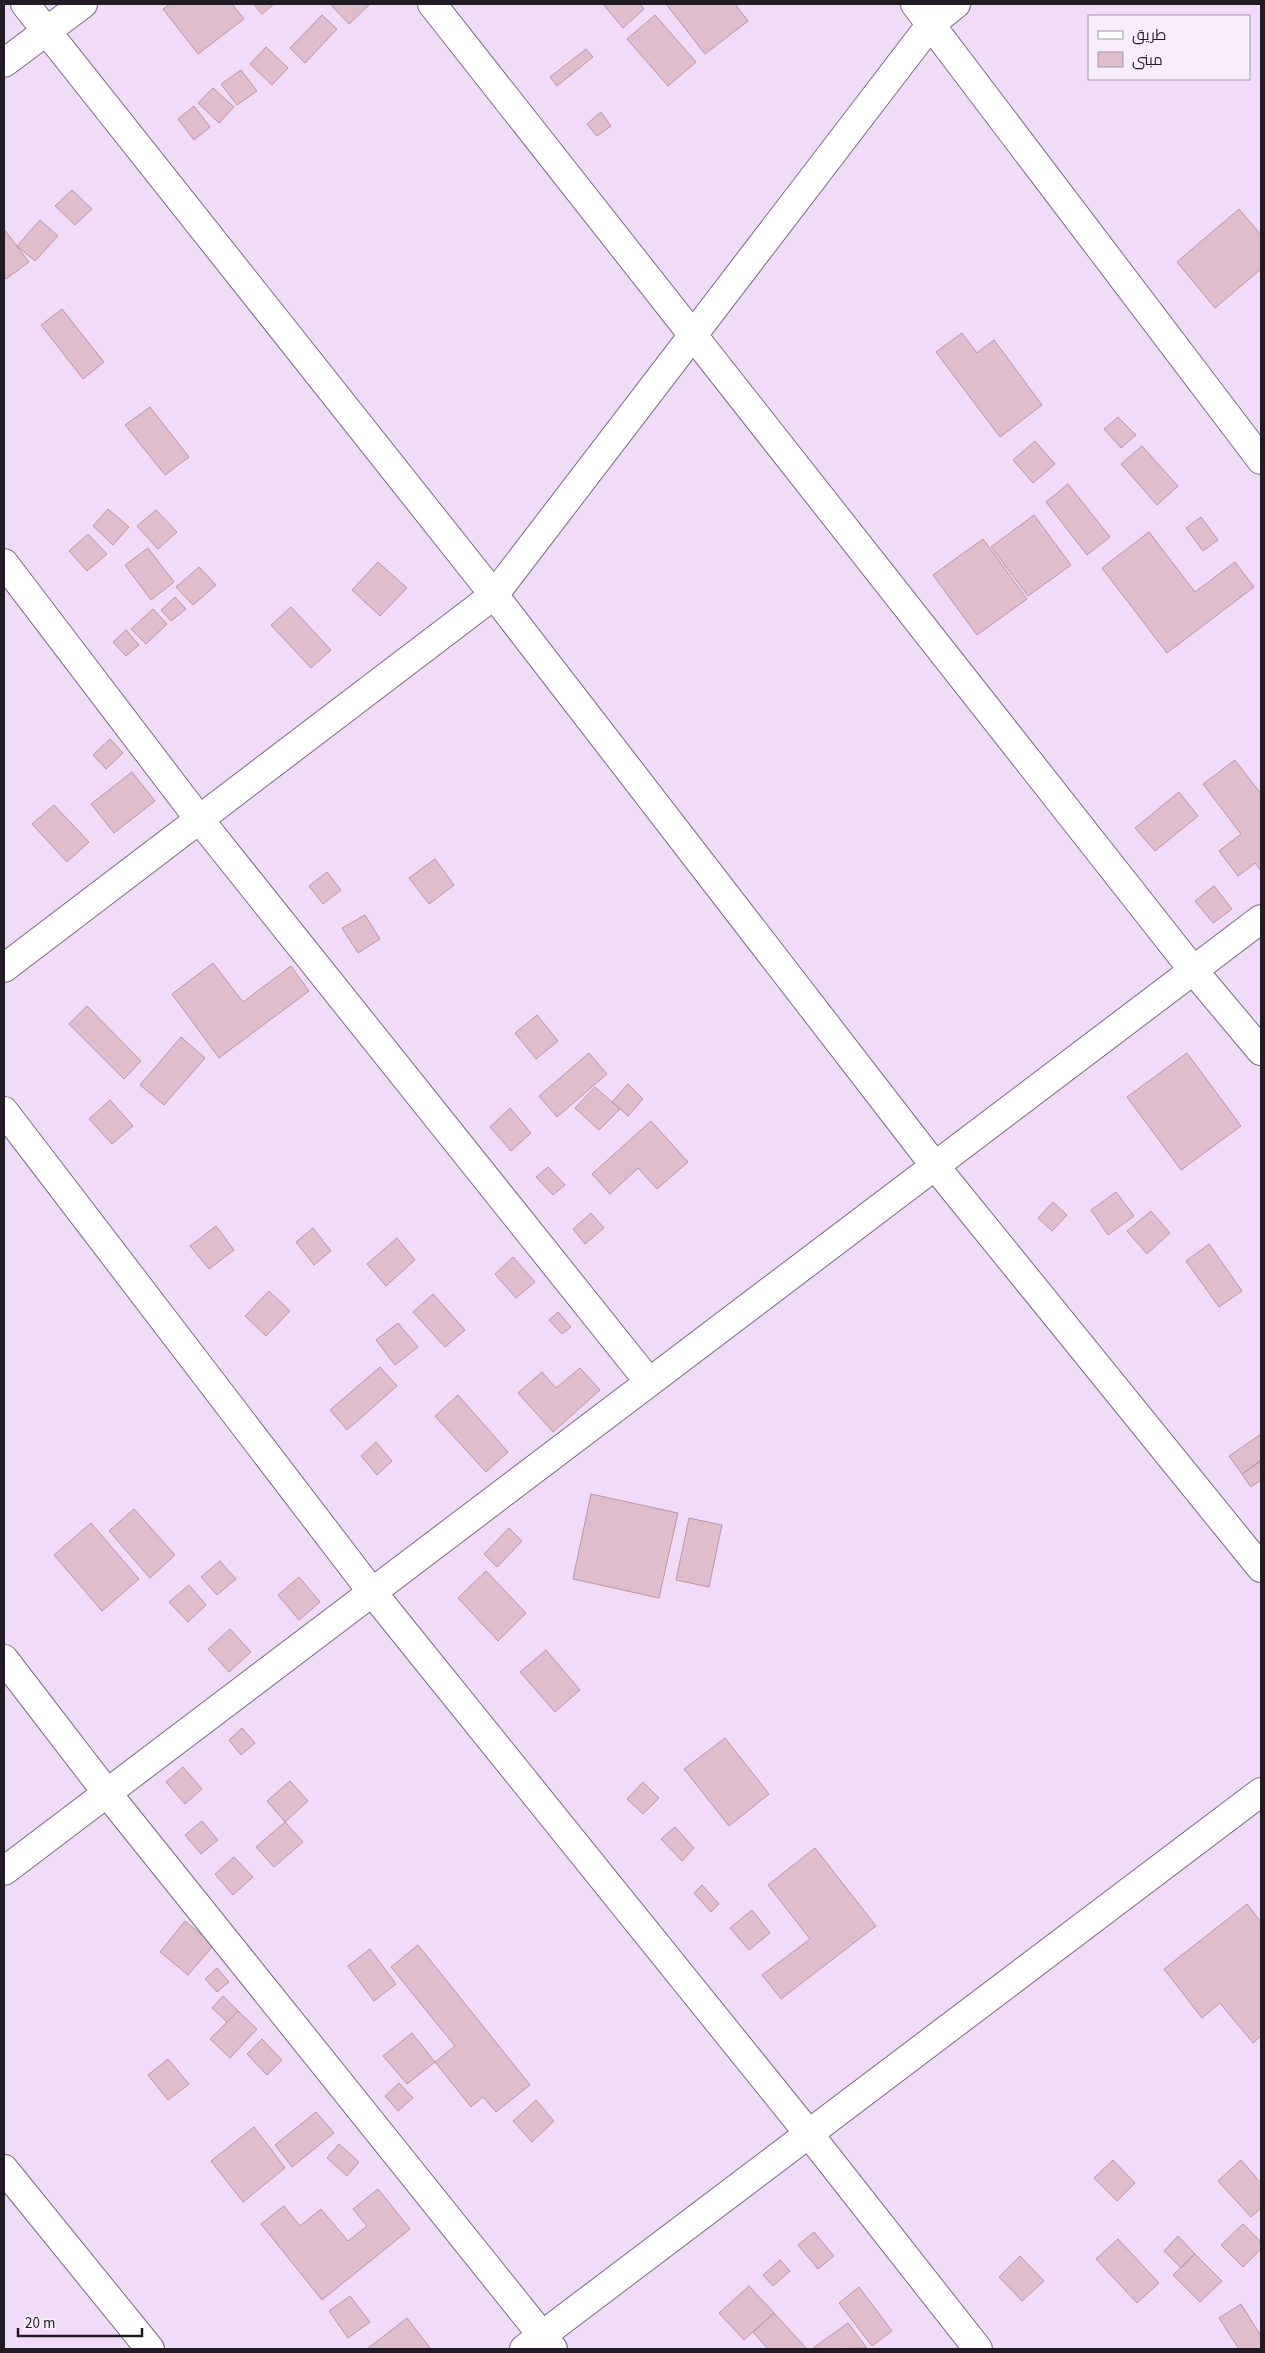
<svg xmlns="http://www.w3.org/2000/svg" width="1265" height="2353" font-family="'Source Sans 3',Cairo,sans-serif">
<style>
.building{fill:#dfbdcd;stroke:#b997a7}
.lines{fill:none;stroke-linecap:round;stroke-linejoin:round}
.street-casing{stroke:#7c6a83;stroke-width:30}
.street{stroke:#fff;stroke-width:28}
</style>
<rect width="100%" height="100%" fill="#f0dbf8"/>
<path class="building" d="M170 4H232L244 19 198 54 163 9Z
M253 4H274L262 14Z
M330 4H370L349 24Z
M603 4H640L644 9 623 28Z
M666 4H735L748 21 705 54Z
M322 15 337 29 305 63 290 48Z
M655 15 696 62 668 86 627 39Z
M266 47 288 68 272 85 250 64Z
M586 49 593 57 557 86 550 77Z
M241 70 257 91 237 105 221 84Z
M213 88 234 107 219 123 198 103Z
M194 106 210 127 194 140 178 119Z
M601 112 611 126 597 136 587 124Z
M72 190 92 209 75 225 55 206Z
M1239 209 1261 235V269L1215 308 1177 262Z
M40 220 58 236 35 261 17 246Z
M4 229 29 262 6 279 4 277Z
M62 309 104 362 83 379 41 325Z
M962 333 977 353 994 340 1042 405 1000 437 936 352Z
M150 407 189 457 165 475 125 425Z
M1118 417 1136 435 1121 448 1104 429Z
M1035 441 1055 464 1033 483 1013 460Z
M1142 446 1178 486 1157 505 1121 464Z
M1068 484 1110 537 1087 555 1046 502Z
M108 509 129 527 113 545 93 526Z
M156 510 177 532 158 549 137 526Z
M1034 515 1071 565 1028 596 991 547Z
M1201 517 1218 540 1203 551 1186 528Z
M1149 532 1195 592 1235 562 1254 587 1167 653 1102 568Z
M88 534 107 554 87 571 69 551Z
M983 539 1027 599 977 635 933 575Z
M148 548 174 582 151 600 125 565Z
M378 562 407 588 380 616 352 590Z
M199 567 216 585 193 605 176 587Z
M175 597 186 609 171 621 161 610Z
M291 607 331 650 311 668 271 625Z
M153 609 167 624 146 644 131 629Z
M126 630 139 645 126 656 113 642Z
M110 739 123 753 106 769 93 755Z
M1235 760 1261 794V871L1255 863 1238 876 1219 851 1241 834 1203 784Z
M132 772 155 801 114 833 91 804Z
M1179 792 1198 816 1155 851 1135 828Z
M54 805 89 842 67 862 32 824Z
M435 859 454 885 429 904 409 878Z
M327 872 341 890 323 904 309 886Z
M1214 886 1232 909 1213 923 1195 901Z
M365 915 380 939 358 953 342 928Z
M213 963 243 1002 291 966 309 991 219 1058 172 994Z
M87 1006 141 1061 124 1079 69 1024Z
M537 1015 558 1041 536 1059 515 1033Z
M181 1037 205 1058 164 1105 140 1085Z
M589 1053 607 1074 557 1117 539 1096Z
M1187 1053 1241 1126 1181 1170 1127 1097Z
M628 1084 643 1099 628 1116 612 1102Z
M595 1087 620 1109 599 1130 575 1108Z
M110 1100 133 1126 112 1144 89 1119Z
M510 1108 531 1133 511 1151 490 1127Z
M651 1121 688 1162 657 1189 638 1168 610 1194 592 1174Z
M548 1167 565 1185 553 1195 536 1177Z
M1116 1192 1134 1216 1108 1235 1091 1210Z
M1053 1202 1067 1215 1052 1231 1038 1218Z
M1151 1211 1170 1233 1147 1254 1127 1231Z
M591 1213 604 1228 585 1244 573 1229Z
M216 1226 234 1250 209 1269 190 1246Z
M313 1228 331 1251 314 1265 296 1242Z
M397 1238 415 1260 386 1286 367 1264Z
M1209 1244 1242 1291 1219 1307 1186 1261Z
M513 1257 535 1282 516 1298 495 1274Z
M269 1291 290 1311 266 1336 245 1316Z
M433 1294 465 1330 445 1347 413 1312Z
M558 1312 571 1327 562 1334 549 1320Z
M398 1323 418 1347 395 1365 376 1340Z
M380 1367 397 1386 347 1430 330 1410Z
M580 1368 600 1390 553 1432 518 1393 542 1372 556 1388Z
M458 1395 508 1452 486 1472 435 1416Z
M1261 1434V1460L1242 1474 1229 1456Z
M376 1442 392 1461 377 1475 361 1456Z
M1261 1461V1480L1251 1487 1242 1474Z
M591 1494 678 1513 659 1598 573 1579Z
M134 1509 175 1555 150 1578 109 1531Z
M689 1518 722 1525 709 1587 676 1580Z
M91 1523 139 1579 102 1611 54 1555Z
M509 1528 522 1541 497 1567 484 1554Z
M220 1561 236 1579 217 1595 201 1577Z
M486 1571 526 1613 498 1641 458 1598Z
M299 1577 320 1602 299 1620 278 1595Z
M189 1585 206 1605 188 1622 169 1602Z
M230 1629 251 1652 229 1672 208 1649Z
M546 1650 580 1690 555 1712 520 1672Z
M242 1728 255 1743 241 1755 229 1740Z
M725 1738 769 1794 729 1826 684 1769Z
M183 1767 202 1789 185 1804 166 1782Z
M290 1781 308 1801 285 1822 267 1801Z
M643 1782 659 1798 643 1814 627 1799Z
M202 1821 218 1840 201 1854 185 1835Z
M285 1822 303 1842 274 1867 256 1847Z
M675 1827 694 1848 682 1861 661 1839Z
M815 1848 876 1926 781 1999 762 1975 810 1939 768 1885Z
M234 1857 253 1877 233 1895 215 1874Z
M702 1885 719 1904 711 1912 694 1893Z
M1247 1904 1261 1922V2036L1253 2043 1220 2003 1202 2018 1164 1969Z
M752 1910 770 1933 749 1950 730 1928Z
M185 1921 214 1945 188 1975 160 1952Z
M418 1945 530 2085 496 2112 483 2097 471 2107 435 2062 455 2046 391 1967Z
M370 1949 396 1984 374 2001 348 1966Z
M217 1968 229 1982 217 1992 205 1979Z
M223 1996 238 2011 227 2022 212 2008Z
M238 2011 257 2029 230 2058 210 2039Z
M412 2033 435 2062 407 2084 383 2056Z
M262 2039 282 2060 267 2075 247 2054Z
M168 2059 189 2084 168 2100 148 2075Z
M399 2083 413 2098 398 2111 385 2096Z
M536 2100 554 2121 532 2142 513 2121Z
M316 2112 334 2133 292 2167 275 2145Z
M254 2127 285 2168 243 2202 211 2161Z
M339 2144 359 2162 347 2176 327 2158Z
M1113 2160 1135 2183 1117 2201 1094 2178Z
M1241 2160 1261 2183V2208L1251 2217 1218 2181Z
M378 2189 410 2229 322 2300 261 2224 284 2206 300 2226 321 2209 348 2241 367 2226 353 2209Z
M1243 2224 1261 2242V2249L1243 2267 1221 2245Z
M814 2232 834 2256 818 2269 798 2245Z
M1178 2236 1195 2254 1181 2268 1164 2251Z
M1118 2239 1159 2283 1137 2303 1096 2259Z
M1195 2254 1222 2281 1200 2302 1173 2275Z
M1020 2256 1044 2281 1022 2301 999 2277Z
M780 2260 790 2271 773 2286 763 2275Z
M749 2286 774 2313 744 2340 719 2313Z
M859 2287 892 2331 872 2346 839 2303Z
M350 2296 370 2322 348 2338 329 2311Z
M1241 2304 1261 2336V2349H1239L1219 2318Z
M774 2313 807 2349H768L753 2332Z
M407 2318 431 2349H367Z
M848 2323 867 2348 814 2349 813 2348Z"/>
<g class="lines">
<defs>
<path id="street" d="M25 4 494 595 935 1166 1261 1568
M432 4 1193 970 1261 1051
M915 4 1261 460
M4 63 83 4
M4 563 199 819 649 1382
M4 968 494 595 931 24 956 4
M4 1111 372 1592 809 2134 978 2349
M4 1659 107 1793 553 2349
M4 1871 1261 919
M4 2169 150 2349
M524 2349 1261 1792"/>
</defs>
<use href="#street" class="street-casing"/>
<use href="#street" class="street"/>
</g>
<rect width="1265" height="2353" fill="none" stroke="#221a25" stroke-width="10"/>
<rect x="1088" y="15" width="162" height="65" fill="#f9ecfd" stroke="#a398a7"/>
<rect x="1098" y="31" width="25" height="8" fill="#ffffff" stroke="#a398a7"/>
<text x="1132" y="40" font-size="15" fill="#221a25">طريق</text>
<rect x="1098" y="52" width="25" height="15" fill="#dfbdcd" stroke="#a398a7"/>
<text x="1132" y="65" font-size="15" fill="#221a25">مبنى</text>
<path d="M18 2328v8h124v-8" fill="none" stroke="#221a25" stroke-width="2.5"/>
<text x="25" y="2328" font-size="15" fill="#221a25" stroke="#f9ecfd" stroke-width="4" paint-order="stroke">20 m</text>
</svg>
